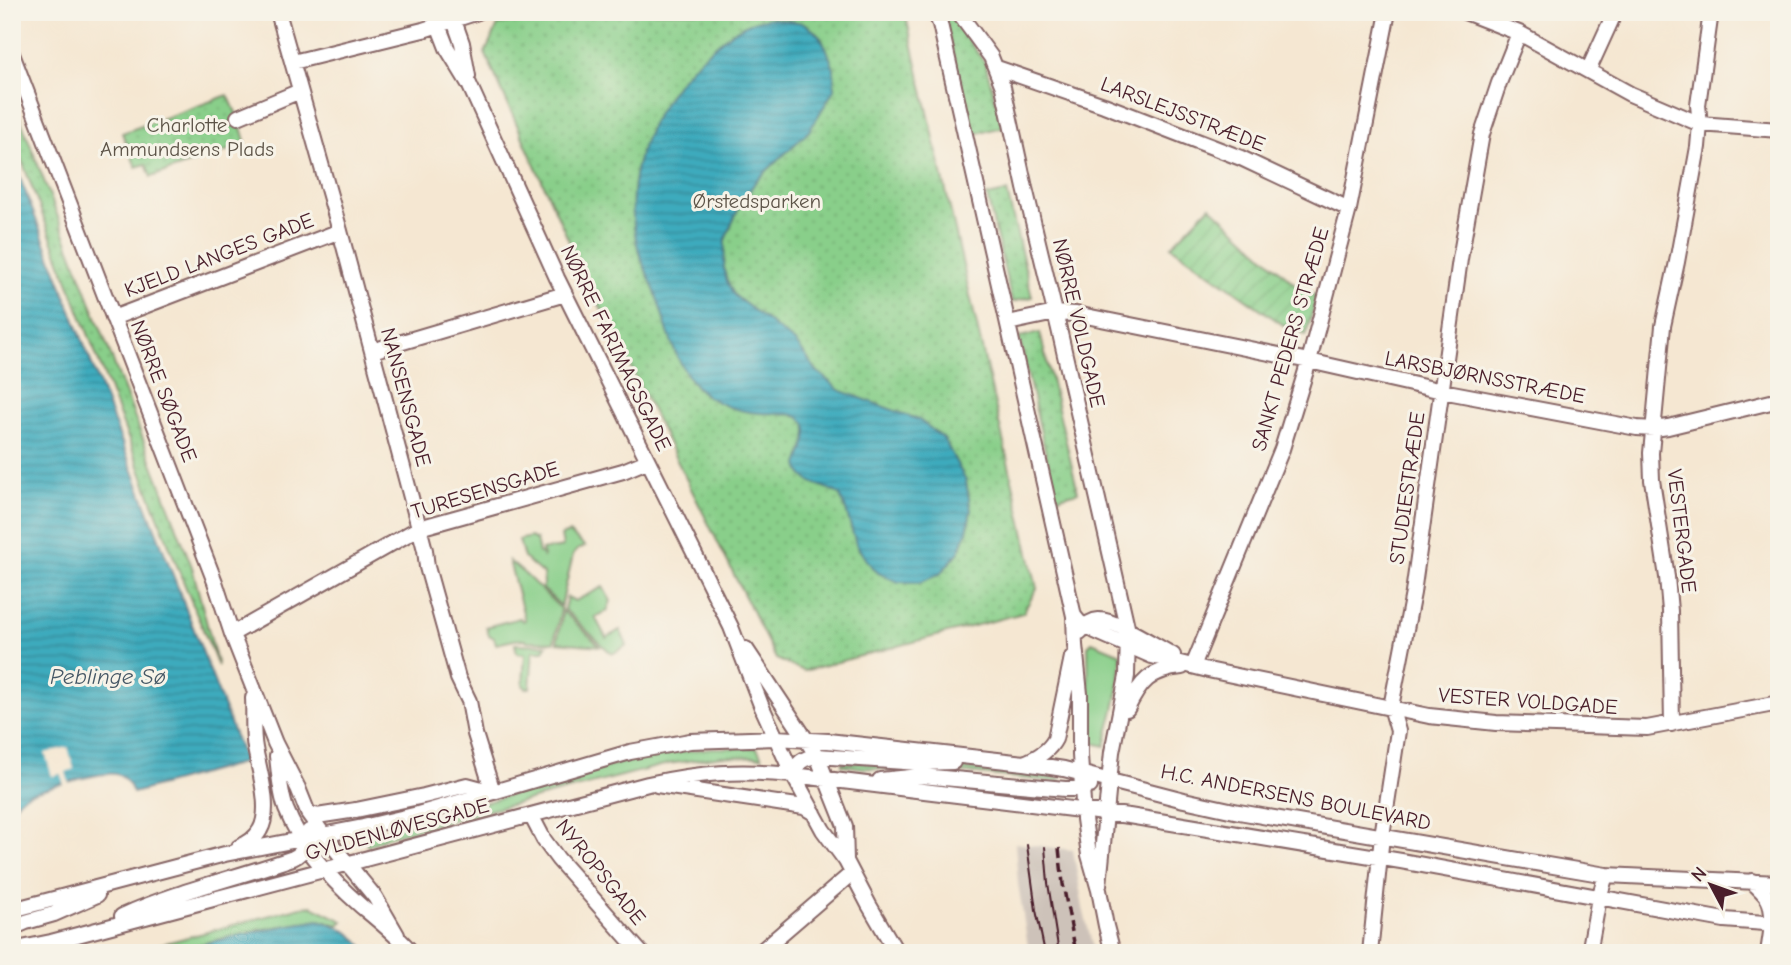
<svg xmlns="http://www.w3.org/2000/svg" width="1791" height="965" font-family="'Comic Neue',sans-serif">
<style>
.railway{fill:#cdc2b9}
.grass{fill:#89cf8a;stroke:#6a775a;stroke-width:2}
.park{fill:url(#park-dots);stroke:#6a775a;stroke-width:2}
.garden{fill:url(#garden-furrows);stroke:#6a775a;stroke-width:2}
.water{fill:url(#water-rules);stroke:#446574;stroke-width:2}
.pier{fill:#f5e7d2}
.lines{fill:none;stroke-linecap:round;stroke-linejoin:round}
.minor-casing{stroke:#866565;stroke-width:18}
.minor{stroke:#fff;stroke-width:14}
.tram{stroke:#4a1f2b;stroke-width:2}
.rail{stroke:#4a1f2b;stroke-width:3.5;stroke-dasharray:10 5;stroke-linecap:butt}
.labels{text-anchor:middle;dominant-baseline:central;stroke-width:6;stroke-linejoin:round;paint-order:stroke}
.street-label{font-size:21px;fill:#4a1f2b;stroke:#f7f3e8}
.park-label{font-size:21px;fill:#5d5448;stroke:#f7f3e8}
.water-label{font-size:23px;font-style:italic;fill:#455765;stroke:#f7f3e8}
</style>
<defs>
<pattern id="park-dots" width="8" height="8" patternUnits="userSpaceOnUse" patternTransform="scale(1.75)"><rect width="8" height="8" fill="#89cf8a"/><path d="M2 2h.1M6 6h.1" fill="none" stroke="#78b177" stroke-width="1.8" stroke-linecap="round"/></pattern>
<pattern id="garden-furrows" width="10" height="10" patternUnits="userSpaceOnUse" patternTransform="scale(1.75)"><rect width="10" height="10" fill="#89cf8a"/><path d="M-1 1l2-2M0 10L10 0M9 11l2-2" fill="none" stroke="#78b177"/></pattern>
<pattern id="water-rules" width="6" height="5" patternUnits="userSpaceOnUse" patternTransform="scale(1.75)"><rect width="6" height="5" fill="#3eabbd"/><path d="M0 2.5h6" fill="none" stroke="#368b9a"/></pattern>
</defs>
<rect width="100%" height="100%" fill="#f7f3e8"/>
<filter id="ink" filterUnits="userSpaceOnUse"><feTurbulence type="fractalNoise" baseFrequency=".0143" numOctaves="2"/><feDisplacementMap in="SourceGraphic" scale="14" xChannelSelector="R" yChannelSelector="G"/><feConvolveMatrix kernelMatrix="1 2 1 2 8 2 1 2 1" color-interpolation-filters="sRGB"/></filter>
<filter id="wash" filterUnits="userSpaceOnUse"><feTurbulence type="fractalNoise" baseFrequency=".00686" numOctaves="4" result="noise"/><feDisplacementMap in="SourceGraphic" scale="28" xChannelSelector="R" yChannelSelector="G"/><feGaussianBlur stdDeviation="1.57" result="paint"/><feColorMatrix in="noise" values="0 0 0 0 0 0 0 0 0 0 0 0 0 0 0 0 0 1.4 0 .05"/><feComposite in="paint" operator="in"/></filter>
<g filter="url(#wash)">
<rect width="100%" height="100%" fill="#f5e7d2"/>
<path class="railway" d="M1015 843 1073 850 1083 908 1094 953H1029L1018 883Z"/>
<path class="grass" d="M569 533 585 546 577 550 573 555 561 606 542 588 544 584 543 574 524 558 519 540 530 537 536 540 539 553H541L543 558 542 550C549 548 556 549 563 547L561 536Z
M509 561 526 575 561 609 554 642 527 641 526 639 514 640 496 644 494 638 489 635 486 627 520 618 522 621 525 620Z
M603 587 611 601 607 611 595 617 606 638 620 630 627 645 612 654 564 609 567 597 575 601Z
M563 611 600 646 557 642Z
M1092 642 1121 654C1122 686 1112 716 1105 746L1089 742 1088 646Z
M515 644 547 645 544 651H533L530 688H526L523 685 525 654 517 653Z
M711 748H757L762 757 722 756 668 764 387 837 368 846 362 836 414 823 620 763 653 756Z
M842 762 986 770 996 769 1060 778 1059 782 947 771 863 768 842 765Z
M312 906 343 921 339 925 319 920 257 930 205 943 173 953H128L301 907Z"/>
<path class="park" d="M550 12H905L1037 588 1023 613 804 671 776 659 581 268 485 53 498 25Z
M949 14 985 63 1003 127 973 134 944 16Z
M228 95 238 117 246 144 151 177 146 164 136 167 122 133Z
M12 97 192 567 218 666 179 571 12 135Z
M1007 192 1032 297 1012 302 987 196Z
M1040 333 1078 492 1056 498 1019 337Z"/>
<path class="garden" d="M1210 206 1299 288 1317 296 1306 335 1289 329 1171 246Z"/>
<path class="water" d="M770 18 804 23 818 34 826 47 834 69V90L809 131 756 181 739 207 725 240 724 269 727 281 734 295 796 343 817 371 839 390 919 420 944 439 966 481 971 510 967 532 959 552 940 574 919 583 898 582 878 573 866 560 856 544 845 507 839 494C825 485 802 485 798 465 801 455 808 440 807 429 806 422 800 417 793 415 783 412 772 414 761 413 738 412 710 403 695 385 674 361 667 327 657 298 652 281 642 265 638 248 635 238 634 227 633 217 628 153 663 90 710 50 722 40 735 29 750 23 756 20 764 19 770 18Z
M12 157 245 762 133 793C130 785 127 779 119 775 104 769 49 788 30 793L21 798 13 808 14 823H12Z
M319 920C344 927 352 933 369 953H173C222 937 269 928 319 920Z"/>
<path class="pier" d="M68 747 74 769 66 772 69 783 64 785 61 774 52 776 45 753Z"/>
</g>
<g filter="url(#ink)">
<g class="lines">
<defs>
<path id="minor" d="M278 12 340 231 425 550 427 567 458 678 469 701 475 734 493 792
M433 12 447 48 469 84 557 278 731 627 761 705 793 775 823 830 846 861 869 905 897 953
M451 12 462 43 468 76
M935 12 940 24 1074 616 1075 645 1080 694V755L1084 819 1089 855 1099 890 1106 926 1113 953
M958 12 991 57 1003 87 1025 188 1059 329 1128 631 1127 676 1112 752 1099 885
M1465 12 1519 33 1630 94 1700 124 1779 130
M12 54 215 582 232 634 275 743 298 788 308 813 323 834 375 897 397 935
M293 62 423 30 478 12
M997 68 1104 105 1241 158 1349 209
M1588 71 1615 12
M238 117 300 91
M113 318 340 231
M1008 323 1055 313 1076 314 1309 361 1442 391 1637 428 1654 429 1668 427 1779 400
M372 351 565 294
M1074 616 1079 622 1095 631 1152 656 1208 670 1429 716 1496 723 1647 728 1779 703
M1080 632C1085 626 1091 620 1098 620 1115 619 1157 647 1173 655
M232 634 419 528 623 471 647 461
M746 649 817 756 845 826 846 860
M1193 666 1282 449 1309 361 1349 209 1388 12
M1127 709C1140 682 1150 670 1182 667
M1672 724 1670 611 1667 577 1652 480 1651 453 1663 326 1677 262 1698 147 1700 124 1698 105 1711 12
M277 756C279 774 280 792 286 809 301 847 330 879 361 906 379 921 397 935 412 953
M1024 763C1037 758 1049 751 1055 739L1072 657
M793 775C797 762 803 758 817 756L919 763 953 762
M880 780 921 776 1065 789H1075L1090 786
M657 785 804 807 814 813
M308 813 317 816 356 810 424 796 467 785 493 792
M531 815 544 840 558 859 641 953
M239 847C248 843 255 839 260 830 272 810 259 770 255 748 252 733 254 715 253 698
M1752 881C1757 887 1764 892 1768 899 1776 914 1770 937 1768 953
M12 910 225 854 363 827 418 814 630 752 690 741 776 738 828 741 1024 763 1064 769 1184 800 1239 812 1606 875 1779 883
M122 916C177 891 236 878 293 858 303 853 310 843 309 831
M12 928 26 922 54 914 97 895
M12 950 51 942 648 784C702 772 739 770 793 775L1129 816 1401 861 1724 920 1779 924
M759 953 852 873
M1370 953 1382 836 1398 731 1391 707 1413 593 1460 259 1482 134 1499 83 1519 33
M1589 953 1599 898 1606 875"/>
</defs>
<use href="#minor" class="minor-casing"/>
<use href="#minor" class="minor"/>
<path class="tram" d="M1027 845 1036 910 1045 953
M1045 847 1048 883 1059 953"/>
<path class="rail" d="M1059 848 1063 884 1076 953"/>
</g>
</g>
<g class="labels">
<g class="street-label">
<text transform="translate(1183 114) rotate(21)">LARSLEJSSTRÆDE</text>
<text transform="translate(219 255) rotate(-21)">KJELD LANGES GADE</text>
<text transform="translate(1079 323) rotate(77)">NØRRE VOLDGADE</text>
<text transform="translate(1290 339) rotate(-74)">SANKT PEDERS STRÆDE</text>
<text transform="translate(616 348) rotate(64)">NØRRE FARIMAGSGADE</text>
<text transform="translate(1485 377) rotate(11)">LARSBJØRNSSTRÆDE</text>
<text transform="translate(164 391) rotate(69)">NØRRE SØGADE</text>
<text transform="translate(406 397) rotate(75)">NANSENSGADE</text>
<text transform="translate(1407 488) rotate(-82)">STUDIESTRÆDE</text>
<text transform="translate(485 490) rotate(-17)">TURESENSGADE</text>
<text transform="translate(1682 531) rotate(83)">VESTERGADE</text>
<text transform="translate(1528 701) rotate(4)">VESTER VOLDGADE</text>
<text transform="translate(1296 797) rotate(11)">H.C. ANDERSENS BOULEVARD</text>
<text transform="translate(397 829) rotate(-15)">GYLDENLØVESGADE</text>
<text transform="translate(601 872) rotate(51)">NYROPSGADE</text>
</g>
<g class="park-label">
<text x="187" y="125">Charlotte<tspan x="187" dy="24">Ammundsens Plads</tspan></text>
<text x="757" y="201">Ørstedsparken</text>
</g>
<g class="water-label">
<text x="108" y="676">Peblinge Sø</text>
</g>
</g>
<rect width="1791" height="965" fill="none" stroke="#f7f3e8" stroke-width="42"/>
<g transform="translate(1711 885) rotate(311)" stroke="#f7f3e8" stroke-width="5" paint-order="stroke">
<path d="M0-5L12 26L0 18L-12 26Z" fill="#4a1f2b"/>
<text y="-10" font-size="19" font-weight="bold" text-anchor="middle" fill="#4a1f2b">N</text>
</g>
</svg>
